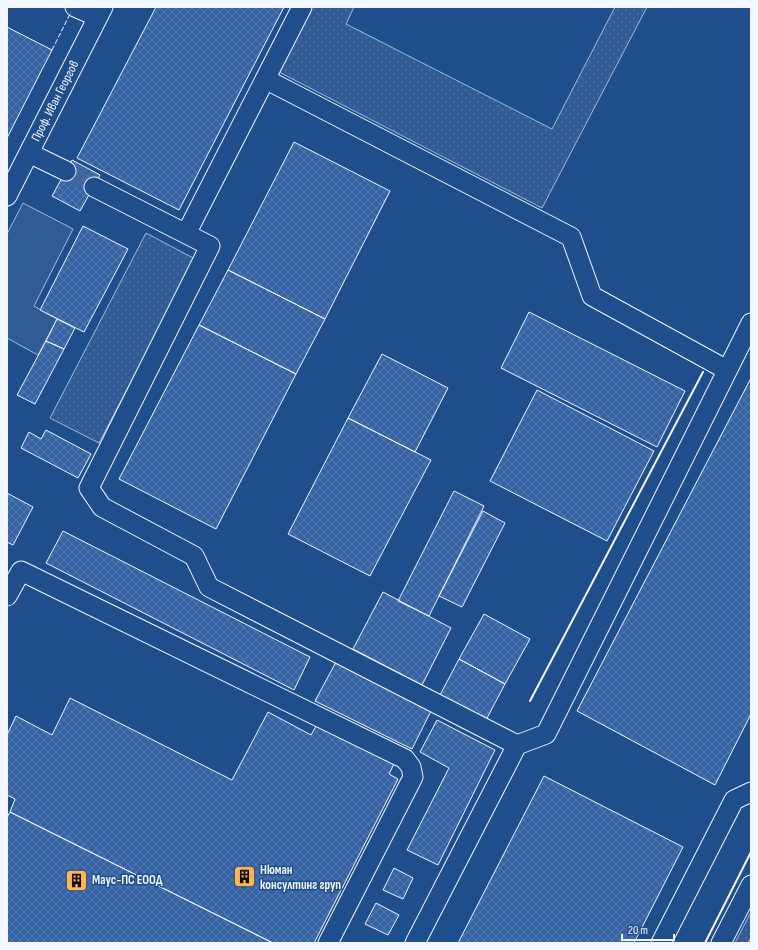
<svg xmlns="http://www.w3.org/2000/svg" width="758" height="950" font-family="'Sofia Sans Condensed',sans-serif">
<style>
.grass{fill:url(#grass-dots);stroke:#a8bbd7}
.built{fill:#305b95;stroke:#a8bbd7}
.building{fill:url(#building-cross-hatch);stroke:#f2f6ff}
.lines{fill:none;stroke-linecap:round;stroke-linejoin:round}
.minor-tunnel{stroke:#3f679d;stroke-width:19;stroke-dasharray:19 10;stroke-linecap:butt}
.minor-casing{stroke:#f2f6ff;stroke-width:21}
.minor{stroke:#1f4e8c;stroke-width:19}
.fence{stroke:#f2f6ff;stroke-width:1;stroke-dasharray:5 2;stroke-linecap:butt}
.wall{stroke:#f2f6ff;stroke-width:2}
.power{stroke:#ffb74d;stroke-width:1;stroke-dasharray:14 3 2 3;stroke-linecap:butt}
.labels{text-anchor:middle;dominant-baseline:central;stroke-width:3;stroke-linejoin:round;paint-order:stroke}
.street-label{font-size:13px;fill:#f2f6ff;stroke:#1f4e8c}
.poi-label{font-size:13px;font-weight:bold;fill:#f2f6ff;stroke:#1f4e8c;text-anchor:start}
</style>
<defs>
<pattern id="grass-dots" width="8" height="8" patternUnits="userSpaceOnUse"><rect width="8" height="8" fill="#305b95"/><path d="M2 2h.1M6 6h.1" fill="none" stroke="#4e73a5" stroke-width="1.8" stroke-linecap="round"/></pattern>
<pattern id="building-cross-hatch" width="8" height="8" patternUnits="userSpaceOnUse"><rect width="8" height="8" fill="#3563a3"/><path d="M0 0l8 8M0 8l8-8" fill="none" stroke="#537ab1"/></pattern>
</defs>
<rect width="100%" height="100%" fill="#1f4e8c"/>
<path class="grass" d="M 312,7 L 354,7 L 346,24 L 552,129 L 615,7 L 647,7 L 542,208 L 279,72 Z
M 146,233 L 195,259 L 99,443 L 50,418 Z
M 751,912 L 751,943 L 735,943 Z"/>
<path class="built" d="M 23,203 L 73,229 L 34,306 L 57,319 L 38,355 L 7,338 L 7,234 Z"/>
<path class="building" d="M 156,7 L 284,7 L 179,210 L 77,158 Z
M 7,27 L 52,50 L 7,138 Z
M 294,142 L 390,191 L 325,319 L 228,270 Z
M 72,160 L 100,175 L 80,211 L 52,196 Z
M 83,226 L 128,249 L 84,332 L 40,310 Z
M 228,270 L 325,319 L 296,374 L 199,325 Z
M 529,312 L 685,391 L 657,447 L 501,368 Z
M 57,319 L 75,328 L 64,349 L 46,341 Z
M 199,325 L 296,374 L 216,529 L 119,479 Z
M 46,341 L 64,349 L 35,404 L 17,395 Z
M 382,354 L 448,388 L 415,452 L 348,418 Z
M 751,378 L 751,714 L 715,785 L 577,711 Z
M 537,390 L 654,451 L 607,541 L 490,481 Z
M 348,418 L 431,460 L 370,576 L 288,534 Z
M 46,430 L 91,454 L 78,478 L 21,448 L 29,432 L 41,439 Z
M 454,491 L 484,506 L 429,616 L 398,601 Z
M 7,493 L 33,507 L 13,545 L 7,542 Z
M 483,511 L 505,523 L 462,607 L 439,596 Z
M 63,531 L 310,657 L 294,690 L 46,563 Z
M 383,592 L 451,628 L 422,685 L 353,649 Z
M 484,614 L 530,639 L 505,684 L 459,659 Z
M 459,659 L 505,684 L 486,720 L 440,695 Z
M 336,662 L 431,711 L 412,749 L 315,701 Z
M 70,698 L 232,780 L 268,712 L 311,735 L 319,721 L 394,764 L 389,774 L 398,779 L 314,943 L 273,943 L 10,812 L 15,799 L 7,795 L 7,735 L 16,716 L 52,735 Z
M 437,720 L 495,750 L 438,865 L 407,850 L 449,768 L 420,752 Z
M 544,776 L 683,847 L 634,943 L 458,943 Z
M 10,812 L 273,943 L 7,943 L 7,817 Z
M 394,868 L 413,878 L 403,899 L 383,890 Z
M 376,903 L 399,915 L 388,935 L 365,924 Z"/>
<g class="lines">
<path class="minor-tunnel" d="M 66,171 L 94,187"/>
<defs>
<path id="minor" d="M 75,7 L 98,17
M 265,79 L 571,237 L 592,296 L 727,370
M 29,153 L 66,171
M 94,187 L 210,246 L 89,488 L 102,507 L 194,556 L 209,587 L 517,745
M 7,196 L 103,7
M 181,231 L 189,228 L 302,7
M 7,596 L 21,571 L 405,759 L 411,767 L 413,777 L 328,943
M 415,943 L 517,745 L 546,734 L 751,323
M 661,943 L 734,800 L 751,792
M 721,943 L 751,885"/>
</defs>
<use href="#minor" class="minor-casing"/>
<use href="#minor" class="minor"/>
<path class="fence" d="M 52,50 L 71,12"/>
<path class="wall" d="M 530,701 L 703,372
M 705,943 L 751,852"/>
<path class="power" d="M 748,943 L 751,937"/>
</g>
<defs>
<symbol id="building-square" viewBox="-11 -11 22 22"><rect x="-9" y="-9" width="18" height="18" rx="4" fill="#ffb74d" stroke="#1f4e8c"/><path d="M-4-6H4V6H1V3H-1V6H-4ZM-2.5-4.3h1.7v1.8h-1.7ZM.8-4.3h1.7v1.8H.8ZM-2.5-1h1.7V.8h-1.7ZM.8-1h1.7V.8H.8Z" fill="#111"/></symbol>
</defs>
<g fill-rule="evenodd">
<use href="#building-square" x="232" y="864" width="25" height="25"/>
<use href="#building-square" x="64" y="868" width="25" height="25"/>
</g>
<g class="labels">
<g class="street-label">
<text transform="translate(55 101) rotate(-63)">Проф. Иван Георгов</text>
</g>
<g class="poi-label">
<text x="260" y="870">Нюман<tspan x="260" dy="15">консултинг груп</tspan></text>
<text x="92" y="880">Маус-ПС ЕООД</text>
</g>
</g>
<rect width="758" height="950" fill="none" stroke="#f2f6ff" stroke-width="16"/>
<path d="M622 934v6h52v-6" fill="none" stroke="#f2f6ff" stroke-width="2"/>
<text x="628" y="934" font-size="12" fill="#f2f6ff" stroke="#1f4e8c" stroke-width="3" paint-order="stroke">20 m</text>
</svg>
